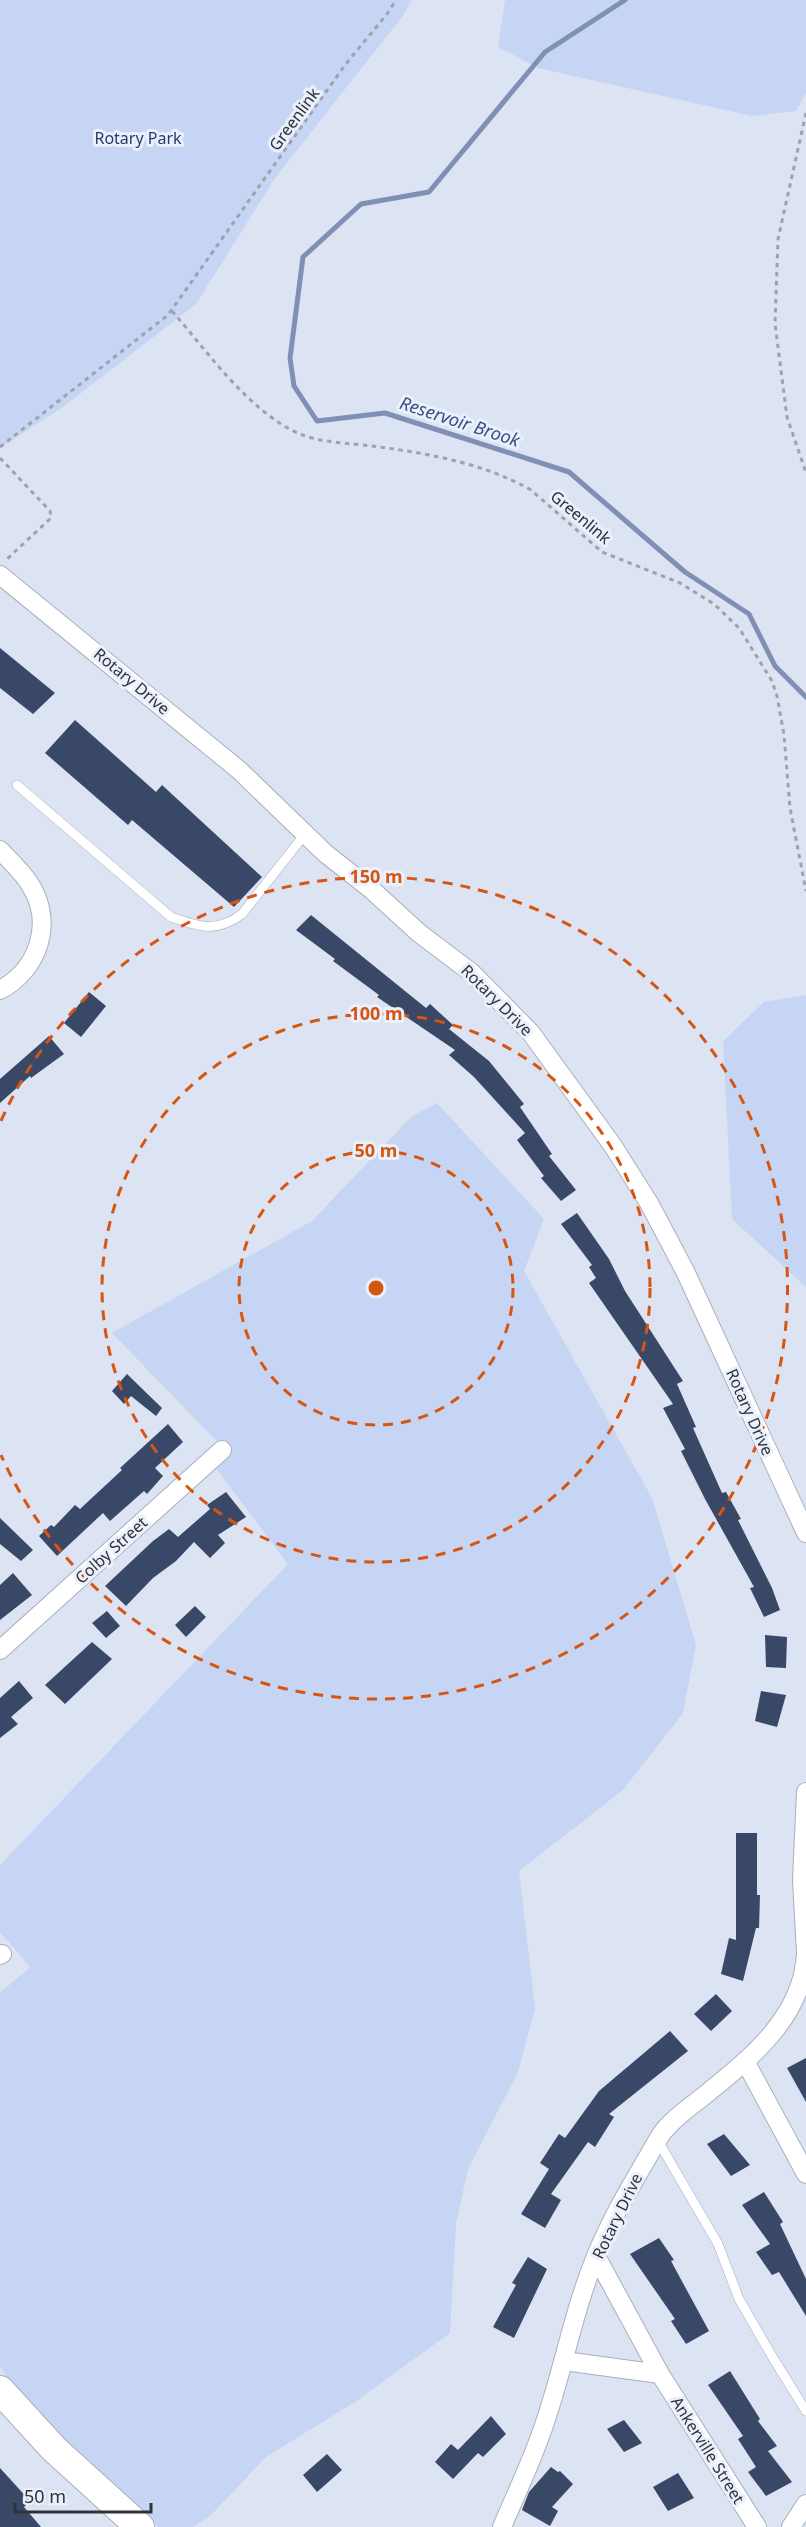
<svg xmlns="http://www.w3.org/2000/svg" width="806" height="2527" font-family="'Noto Sans',sans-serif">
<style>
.green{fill:#c7d5f4}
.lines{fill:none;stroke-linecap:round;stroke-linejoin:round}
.stream{stroke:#8090b5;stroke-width:5}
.building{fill:#3a4868}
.service-casing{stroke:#a9afbd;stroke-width:10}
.minor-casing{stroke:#a9afbd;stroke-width:20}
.primary-casing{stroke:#a9afbd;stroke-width:30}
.path{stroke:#9da2ae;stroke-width:3;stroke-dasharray:4.5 4.5;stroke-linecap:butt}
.service{stroke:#fff;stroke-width:9}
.minor{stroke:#fff;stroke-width:18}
.primary{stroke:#fff;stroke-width:28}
.ring{fill:none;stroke:#d65510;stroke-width:3;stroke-dasharray:10 8}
.labels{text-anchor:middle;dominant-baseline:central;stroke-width:6;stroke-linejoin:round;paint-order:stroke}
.street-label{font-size:16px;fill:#303238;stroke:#eaf0fc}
.park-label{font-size:16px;fill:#283a6b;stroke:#eaf0fc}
.water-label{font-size:18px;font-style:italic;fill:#3a4e81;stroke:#eaf0fc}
.centre{fill:#d65510;stroke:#eaf0fc;stroke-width:3}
.ring-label{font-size:18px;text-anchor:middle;font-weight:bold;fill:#d65510;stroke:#eaf0fc;stroke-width:6;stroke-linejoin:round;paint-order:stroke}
</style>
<rect width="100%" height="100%" fill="#dce3f2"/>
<path class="green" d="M 0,0 L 412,0 L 402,17 L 275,178 L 196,304 L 63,407 L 0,448 Z
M 505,0 L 806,0 L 806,93 L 796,111 L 752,116 L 538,68 L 498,47 Z
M 806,995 L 806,1287 L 732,1219 L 723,1041 L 764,1002 Z
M 437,1103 L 544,1219 L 524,1271 L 652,1498 L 696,1645 L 683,1713 L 623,1790 L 519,1871 L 535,2008 L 518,2072 L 468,2169 L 456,2224 L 450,2333 L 355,2402 L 266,2457 L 211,2515 L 193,2527 L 158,2527 L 45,2427 L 17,2394 L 0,2366 L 0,1993 L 30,1967 L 0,1932 L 0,1865 L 288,1564 L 215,1467 L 229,1454 L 112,1333 L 312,1221 L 411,1117 Z"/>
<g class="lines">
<path class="stream" d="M 625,0 L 545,52 L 429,192 L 361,204 L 303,257 L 290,358 L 294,386 L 317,421 L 385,413 L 569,472 L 685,572 L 749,614 L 775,666 L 806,697"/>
</g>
<path class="building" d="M 0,648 L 55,693 L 33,714 L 0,688 Z
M 75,720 L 156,792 L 162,785 L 262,877 L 234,907 L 132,820 L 128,825 L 45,753 Z
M 311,915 L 426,1008 L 430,1004 L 453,1025 L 449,1029 L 489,1061 L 524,1104 L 520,1107 L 552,1154 L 549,1156 L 576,1190 L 561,1201 L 541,1178 L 544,1176 L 517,1140 L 525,1133 L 474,1077 L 449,1055 L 455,1050 L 377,997 L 379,995 L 333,961 L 335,959 L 296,930 Z
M 89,992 L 106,1006 L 81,1037 L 64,1023 Z
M 49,1036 L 64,1054 L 31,1078 L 30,1076 L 0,1103 L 0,1079 Z
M 577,1213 L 609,1259 L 625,1291 L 683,1381 L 677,1384 L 696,1427 L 693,1428 L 722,1493 L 726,1492 L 741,1519 L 738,1520 L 772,1588 L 780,1610 L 764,1617 L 750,1588 L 754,1587 L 705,1499 L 681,1451 L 685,1449 L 663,1408 L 673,1404 L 589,1283 L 596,1278 L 589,1267 L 592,1265 L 561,1224 Z
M 127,1374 L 162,1408 L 156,1416 L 131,1396 L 124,1404 L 112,1391 Z
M 168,1424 L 183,1442 L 155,1468 L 163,1476 L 147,1494 L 144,1491 L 110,1521 L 103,1513 L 57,1556 L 39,1536 L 51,1525 L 54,1527 L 75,1505 L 80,1509 L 122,1470 L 120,1468 Z
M 226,1492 L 246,1517 L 218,1535 L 225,1543 L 210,1558 L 194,1542 L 176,1561 L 153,1578 L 126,1606 L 105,1586 L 153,1541 L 169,1529 L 178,1537 L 210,1509 L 207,1505 Z
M 0,1518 L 33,1550 L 21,1561 L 0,1544 Z
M 13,1573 L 32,1595 L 0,1620 L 0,1585 Z
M 195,1606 L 206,1617 L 186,1637 L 175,1625 Z
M 107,1611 L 120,1626 L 106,1638 L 92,1623 Z
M 765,1635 L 787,1637 L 786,1668 L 766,1667 Z
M 92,1642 L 112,1659 L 65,1704 L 45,1685 Z
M 19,1681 L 33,1698 L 11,1717 L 18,1724 L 0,1738 L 0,1698 Z
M 761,1691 L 786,1695 L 777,1727 L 755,1721 Z
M 736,1833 L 757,1833 L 757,1895 L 760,1895 L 759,1928 L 756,1928 L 743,1981 L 721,1974 L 729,1938 L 736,1940 Z
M 716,1994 L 732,2011 L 711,2031 L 694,2014 Z
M 670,2031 L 688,2051 L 609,2114 L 614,2117 L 595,2147 L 588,2142 L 551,2194 L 561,2200 L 545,2228 L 521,2214 L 549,2169 L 540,2163 L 559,2134 L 565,2138 L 599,2091 Z
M 806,2058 L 806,2102 L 787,2068 Z
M 724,2134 L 750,2165 L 731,2176 L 707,2144 Z
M 764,2192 L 783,2222 L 780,2224 L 806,2279 L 806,2316 L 779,2272 L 772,2275 L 756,2252 L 770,2244 L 742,2205 Z
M 659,2238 L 674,2260 L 671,2261 L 709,2331 L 686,2344 L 671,2321 L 675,2319 L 630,2254 Z
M 528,2257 L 547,2269 L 514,2338 L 493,2327 L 516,2285 L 512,2283 Z
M 730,2371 L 760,2419 L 758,2421 L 777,2446 L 768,2451 L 792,2482 L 766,2496 L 748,2472 L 756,2467 L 738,2439 L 743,2436 L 708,2385 Z
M 491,2416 L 506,2434 L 483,2457 L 478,2453 L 453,2479 L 435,2462 L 451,2444 L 458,2450 Z
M 624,2420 L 642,2443 L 624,2452 L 607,2429 Z
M 327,2454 L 342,2470 L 317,2492 L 303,2475 Z
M 551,2467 L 558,2472 L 560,2471 L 573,2484 L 552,2507 L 558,2511 L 550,2526 L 522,2510 L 529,2492 Z
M 0,2468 L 30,2501 L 24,2507 L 41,2527 L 0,2527 Z
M 678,2473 L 694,2498 L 668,2511 L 653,2487 Z"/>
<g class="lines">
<defs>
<path id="service" d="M 17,785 L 171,917 C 199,927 217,933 242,914 L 305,834
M 658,2141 L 718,2244 L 739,2299 L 773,2358 L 806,2411"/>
<path id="minor" d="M 0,575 L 239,770 L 326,854 L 372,890 L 419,933 L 472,973 L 531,1033 L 613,1146 L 649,1203 L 685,1271 L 806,1533
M 0,850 C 11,862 23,872 31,886 C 54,924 38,970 0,990
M 0,1650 L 222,1450
M 806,1792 L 802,1880 L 806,1952
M 0,1955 L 2,1954
M 745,2061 L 806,2174
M 596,2256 L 660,2374 L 757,2527
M 564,2361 L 660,2374
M 502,2527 C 518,2489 536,2453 548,2413 C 565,2361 575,2307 596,2256 C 613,2214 637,2176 660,2136 C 669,2122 687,2109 700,2099 C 747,2061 803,2019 806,1953
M 791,2527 L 806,2504"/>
<path id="primary" d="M 0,2390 L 54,2449 L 140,2527"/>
</defs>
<use href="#service" class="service-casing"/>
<use href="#minor" class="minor-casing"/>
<use href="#primary" class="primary-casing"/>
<path class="path" d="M 806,113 L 778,239 L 775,324 L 787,417 L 806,473
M 172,311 C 207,351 250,413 300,434 C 322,443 349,443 372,446 C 426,453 484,463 531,490 L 602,552 L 680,583 L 714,604 L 739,628 L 772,681 L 777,696 L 784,735 L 790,808 L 806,891
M 0,447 L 168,315 L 345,65 L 387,14 L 396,0
M 0,458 L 50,511 L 51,518 L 7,559"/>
<use href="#service" class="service"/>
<use href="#minor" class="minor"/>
<use href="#primary" class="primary"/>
</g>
<g class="ring">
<circle cx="376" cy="1288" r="137"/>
<circle cx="376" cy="1288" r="274"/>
<path d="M1 1121A411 411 0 1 1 1 1455"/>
</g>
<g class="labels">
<g class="street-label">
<text transform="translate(294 119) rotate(-54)">Greenlink</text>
<text transform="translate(581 517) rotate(40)">Greenlink</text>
<text transform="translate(132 681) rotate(40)">Rotary Drive</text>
<text transform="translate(497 1000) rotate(45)">Rotary Drive</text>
<text transform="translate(750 1412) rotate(66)">Rotary Drive</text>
<text transform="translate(111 1550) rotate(-42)">Colby Street</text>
<text transform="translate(617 2216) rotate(-64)">Rotary Drive</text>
<text transform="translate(708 2450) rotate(58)">Ankerville Street</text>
</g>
<g class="park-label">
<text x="138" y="138">Rotary Park</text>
</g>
<g class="water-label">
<text transform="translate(460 421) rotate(18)">Reservoir Brook</text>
</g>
</g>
<circle cx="376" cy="1288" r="9" class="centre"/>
<g class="ring-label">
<text x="376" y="883">150 m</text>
<text x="376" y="1020">100 m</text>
<text x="376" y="1157">50 m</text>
</g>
<path d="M15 2503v9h136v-9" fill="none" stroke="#303238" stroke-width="3"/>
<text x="24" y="2503" font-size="18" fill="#303238" stroke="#eaf0fc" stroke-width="4.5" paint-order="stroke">50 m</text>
</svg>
